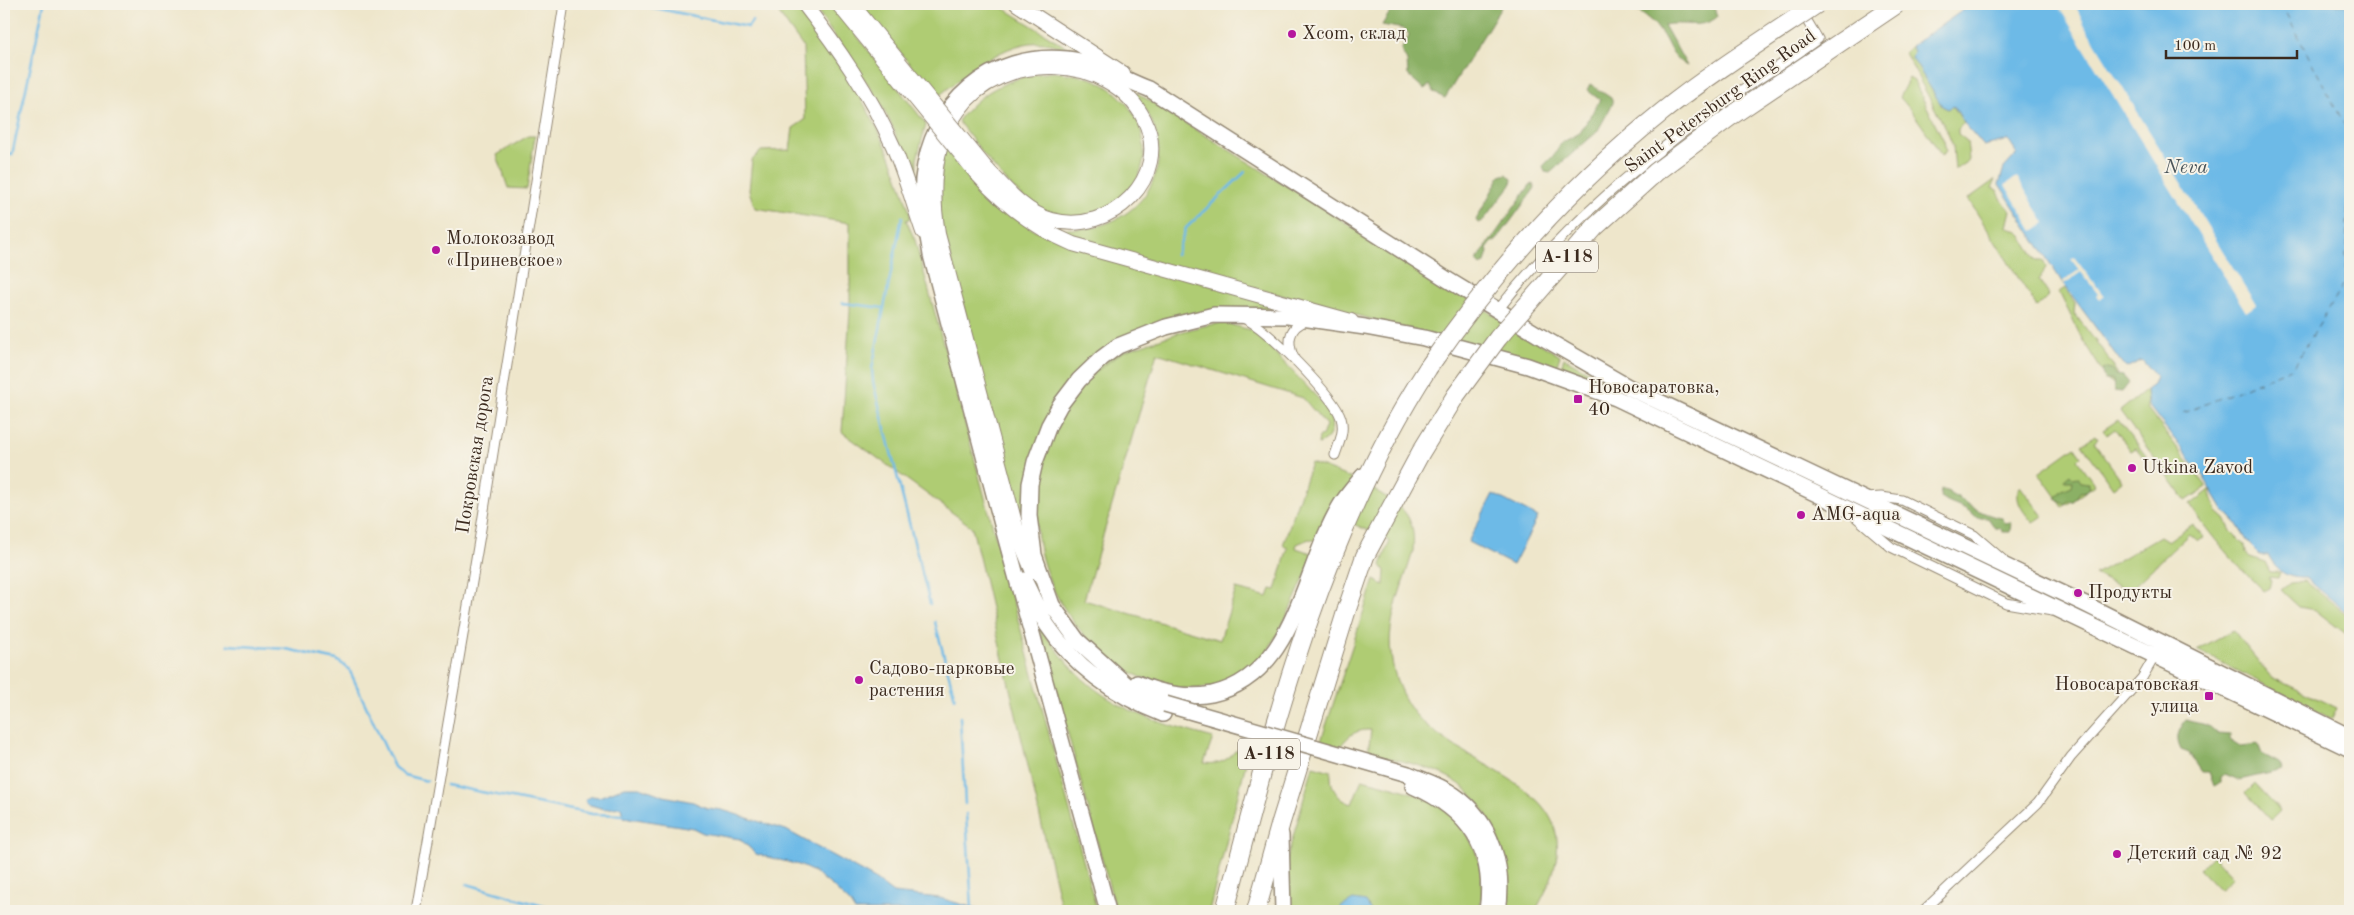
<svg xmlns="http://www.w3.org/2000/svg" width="2354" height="915" font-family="'Old Standard TT',serif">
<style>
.green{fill:#afcc73;stroke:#757b48}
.forest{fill:#8bb065;stroke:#636d42}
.water{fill:#6dbae7;stroke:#547282}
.pier{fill:#eee6cb}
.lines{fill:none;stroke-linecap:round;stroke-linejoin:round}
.stream{stroke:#6dbae7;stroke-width:2.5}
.ferry{stroke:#4a555a;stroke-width:1;stroke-dasharray:6 5;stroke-linecap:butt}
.street-casing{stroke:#948874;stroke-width:11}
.secondary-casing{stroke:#948874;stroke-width:16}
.primary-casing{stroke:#948874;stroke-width:18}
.highway-casing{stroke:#948874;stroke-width:20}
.street{stroke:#fff;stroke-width:9}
.secondary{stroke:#fff;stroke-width:14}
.primary{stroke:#fff;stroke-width:15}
.highway{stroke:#fff;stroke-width:18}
.secondary-bridge-casing{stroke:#948874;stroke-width:16;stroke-linecap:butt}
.primary-bridge-casing{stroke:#948874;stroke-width:18;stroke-linecap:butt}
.highway-bridge-casing{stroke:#948874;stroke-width:20;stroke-linecap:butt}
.secondary-bridge{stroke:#fff;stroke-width:14}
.primary-bridge{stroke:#fff;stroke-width:15}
.highway-bridge{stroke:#fff;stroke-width:18}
.poi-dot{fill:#b5179e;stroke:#f7f3e8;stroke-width:2}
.labels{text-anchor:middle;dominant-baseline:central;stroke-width:4;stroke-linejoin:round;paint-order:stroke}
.shield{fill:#f7f3e8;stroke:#73665b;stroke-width:1}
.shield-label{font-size:18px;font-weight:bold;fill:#3b2a1e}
.poi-label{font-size:19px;fill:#3b2a1e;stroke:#f7f3e8;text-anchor:start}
.street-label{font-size:19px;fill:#3b2a1e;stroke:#f7f3e8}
.water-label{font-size:20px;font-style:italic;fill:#4a555a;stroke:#f7f3e8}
</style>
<rect width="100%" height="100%" fill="#f7f3e8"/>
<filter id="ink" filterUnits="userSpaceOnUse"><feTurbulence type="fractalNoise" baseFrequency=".02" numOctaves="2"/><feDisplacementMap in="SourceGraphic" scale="10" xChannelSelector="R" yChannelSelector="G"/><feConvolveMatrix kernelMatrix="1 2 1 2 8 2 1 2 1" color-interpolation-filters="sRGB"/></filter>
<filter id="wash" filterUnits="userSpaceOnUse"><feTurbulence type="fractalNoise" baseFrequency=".0096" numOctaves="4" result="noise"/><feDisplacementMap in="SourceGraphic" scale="20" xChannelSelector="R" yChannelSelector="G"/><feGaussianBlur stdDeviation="1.12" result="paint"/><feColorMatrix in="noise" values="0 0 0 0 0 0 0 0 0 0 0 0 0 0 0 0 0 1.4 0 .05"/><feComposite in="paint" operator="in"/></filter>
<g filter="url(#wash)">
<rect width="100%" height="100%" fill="#eee6cb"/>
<path class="green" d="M 772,4 L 796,4 C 830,49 864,97 887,149 C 896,170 903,192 910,213 L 910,219 L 906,220 L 915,240 L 923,269 L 1097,911 L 1062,911 L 972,527 L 842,432 L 850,311 L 850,223 L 755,208 L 749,191 L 752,160 L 761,151 L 790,150 L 793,128 L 805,120 L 803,47 Z
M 812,4 L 832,4 L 926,124 L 917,159 L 916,180 L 913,181 L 894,130 L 879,100 Z
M 860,4 L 997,4 L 1071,50 C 1063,48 1054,44 1045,43 C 1006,38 965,76 937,97 Z
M 1911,46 L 1914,51 L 1912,58 L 1942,106 L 1948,109 L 1953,106 L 1964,123 L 1958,129 L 1958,134 L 1967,141 L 1969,160 L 1955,170 L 1953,146 L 1946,129 L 1905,53 Z
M 1054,72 C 1072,74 1093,76 1108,87 C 1144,111 1159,163 1125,194 C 1120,199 1114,207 1108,209 C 1102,211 1095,212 1089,214 C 1076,217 1065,219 1052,214 C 1014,201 982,151 958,121 C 981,89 1016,75 1054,72 Z
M 1909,78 L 1914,81 L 1944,141 L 1946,152 L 1941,156 C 1936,145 1908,104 1899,97 Z
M 1137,93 L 1560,356 L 1556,368 L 1092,245 L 1057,230 L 1058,228 C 1140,239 1191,160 1135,95 Z
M 528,136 L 535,136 L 527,189 L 508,188 L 497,155 Z
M 945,146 L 983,188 L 1032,229 L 1283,308 L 1162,322 L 1055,402 L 1024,523 L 1021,524 L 939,214 L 942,160 Z
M 1996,179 L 1992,188 L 1997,190 L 2004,204 L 2011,210 L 2007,227 L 2020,233 L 2037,261 L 2043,261 L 2046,267 L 2039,280 L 2049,295 L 2037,307 L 1968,199 Z
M 2065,288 L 2075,303 L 2074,313 L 2113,364 L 2120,385 L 2109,382 L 2082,339 L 2059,292 Z
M 1224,323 L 1251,330 L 1258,335 L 1329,410 C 1333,424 1334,439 1318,444 L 1319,437 L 1322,436 L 1326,425 L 1303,398 L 1157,353 L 1084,600 L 1220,640 L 1236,589 L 1268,597 L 1271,589 L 1276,590 L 1288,547 L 1283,545 L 1311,463 C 1335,471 1396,495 1408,517 C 1414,528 1414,539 1413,551 C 1404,583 1386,621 1391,654 C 1394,680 1405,707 1425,724 C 1492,783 1606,793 1535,911 L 1505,911 C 1515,867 1493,803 1452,779 C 1428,765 1395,760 1368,753 L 1371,730 C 1357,729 1348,735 1340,747 L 1321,741 L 1374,580 L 1384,585 L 1385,571 L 1381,565 L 1390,541 L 1330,513 L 1317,541 L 1309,539 L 1297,544 L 1296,548 L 1314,554 C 1301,585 1289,615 1272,643 C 1269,649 1265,657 1260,662 C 1252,668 1232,682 1222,686 C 1217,688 1209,687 1203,688 C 1134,695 1070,636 1047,574 C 1018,498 1050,397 1119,354 C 1129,348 1141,346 1151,342 C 1175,334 1198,325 1224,323 Z
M 1564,358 L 1615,387 L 1613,390 L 1560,369 Z
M 2146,390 L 2147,408 L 2207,487 L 2186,501 L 2120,411 Z
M 2118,420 L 2146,456 L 2144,458 L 2136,448 L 2131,451 L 2115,429 L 2107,435 L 2103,430 Z
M 2095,435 L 2098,439 L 2094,442 L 2122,481 L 2113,488 L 2082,444 Z
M 2075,447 L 2081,456 L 2077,460 L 2095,485 L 2063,507 L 2039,473 Z
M 2020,486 L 2043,516 L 2033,523 C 2024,512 2013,501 2020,486 Z
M 2210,490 L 2217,512 L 2225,519 L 2231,531 L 2245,545 L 2246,553 L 2250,557 L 2265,562 L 2270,572 L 2280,572 L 2278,578 L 2268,577 L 2271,581 L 2269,588 L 2263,591 C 2234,562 2212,539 2190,505 Z
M 2192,524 L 2204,537 L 2198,540 L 2190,533 L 2133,587 L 2126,590 L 2095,574 L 2160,536 L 2168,541 Z
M 2305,581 L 2350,617 L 2350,637 L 2315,610 L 2299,607 L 2281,590 L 2290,583 Z
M 1039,627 C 1055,647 1070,669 1090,685 C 1125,714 1170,726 1213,738 L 1204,763 C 1219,765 1227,761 1236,750 L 1248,755 L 1209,911 L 1116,911 Z
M 2233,630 L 2271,677 L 2337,708 L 2332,719 L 2197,650 Z
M 1313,766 L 1331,771 C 1330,787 1336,799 1352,804 L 1362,779 C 1385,785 1409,790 1431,801 C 1470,820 1491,871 1479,911 L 1288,911 L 1286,862 Z
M 2255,784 L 2280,811 L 2271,820 L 2246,793 Z
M 2213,856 L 2233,878 L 2220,890 L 2200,869 Z"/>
<path class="forest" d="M 1395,4 L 1503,4 L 1445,98 L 1434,93 L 1430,85 L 1424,89 L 1408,75 L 1407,61 L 1401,50 L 1408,38 L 1409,34 L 1404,29 L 1382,25 Z
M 1625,4 L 1637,4 L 1647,12 L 1655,4 L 1713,4 L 1717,17 C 1702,30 1682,21 1664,25 L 1687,66 C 1669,56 1671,45 1659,30 C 1651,18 1637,11 1625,4 Z
M 1590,84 L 1611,98 L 1613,103 L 1597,132 L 1550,173 L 1545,172 L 1543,166 L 1553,156 L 1561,143 L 1580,133 L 1600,100 L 1587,90 Z
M 1507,174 L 1512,179 L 1511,185 L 1483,221 L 1478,223 L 1476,220 L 1500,176 Z
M 1534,184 L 1535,188 L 1496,241 L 1493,241 L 1487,249 L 1488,252 L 1485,263 L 1480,265 L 1476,261 L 1530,185 Z
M 2103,368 L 2112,370 L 2115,375 L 2123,376 L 2129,383 L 2122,392 L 2114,391 L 2113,380 L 2105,380 L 2102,373 Z
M 2070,474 L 2073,478 L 2078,477 L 2081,482 L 2088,483 L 2090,487 L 2087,491 L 2080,492 L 2074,501 L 2067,501 L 2066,504 L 2055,498 L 2062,490 L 2072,486 L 2073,481 L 2065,481 L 2064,479 Z
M 1941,489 L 1949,492 L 1951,495 L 1958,496 C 1966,506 1990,517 2002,518 L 2005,523 L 2011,522 L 2010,532 L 2003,532 L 2000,528 L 1995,528 L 1988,518 L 1977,518 C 1967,506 1952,505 1940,497 Z
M 2186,720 L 2209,726 L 2218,734 L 2230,735 L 2230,739 L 2241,746 L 2258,744 L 2262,754 L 2281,764 L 2283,770 L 2239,780 L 2225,774 L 2221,777 L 2221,782 L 2214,786 L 2209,772 L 2202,772 L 2189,753 L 2181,750 C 2175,738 2178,731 2186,720 Z"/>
<path class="water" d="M 1972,4 L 2350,4 L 2350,615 L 2306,578 C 2289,579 2275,571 2268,555 L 2260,555 L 2249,544 L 2236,523 L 2223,509 L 2203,476 L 2148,405 L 2146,390 L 2153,385 L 2156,377 L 2142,360 L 2126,368 L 2121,362 L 2062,282 L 1999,184 L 2004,168 L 2017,154 L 2008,140 L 1984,146 L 1964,123 L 1954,106 L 1948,109 L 1942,106 L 1912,58 L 1914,51 L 1911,46 Z
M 1493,494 L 1538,517 L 1513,565 L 1468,542 Z
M 625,787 L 640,787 L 664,796 L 693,802 L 707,808 L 722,810 L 786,830 L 873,878 L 893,893 L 940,898 L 984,911 L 855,911 L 850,903 L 831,885 L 812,871 L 799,865 L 756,854 L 740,839 L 703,833 L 693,828 L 623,817 L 621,807 L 604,809 L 587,804 L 585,800 L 592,796 L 599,797 Z
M 1353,900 L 1366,902 L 1371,911 L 1340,911 L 1341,907 Z"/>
<path class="pier" d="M 2057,4 L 2075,4 L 2086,28 L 2256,305 L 2246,312 Z
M 2017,177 L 2045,223 L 2033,231 L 2005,185 Z
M 2074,257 L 2104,296 L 2099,300 L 2096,296 L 2098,294 L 2081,272 L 2064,284 L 2062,282 L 2079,270 L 2071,259 Z"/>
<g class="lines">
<path class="stream" d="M 635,4 L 748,27 L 752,21
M 4,154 L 12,155 L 44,4
M 4,194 L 8,171
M 902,217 L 872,369 L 873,382 L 930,604
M 1176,255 L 1186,228 L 1245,172
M 843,303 L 884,308
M 935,622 L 955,698
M 228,645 L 286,649 L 337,660 L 349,669 L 394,767 L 404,775 L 427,781
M 960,717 L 965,804
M 446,785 L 592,814 L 624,815
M 966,814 L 972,907
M 467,884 L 560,911"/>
<path class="ferry" d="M 2281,4 L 2350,135
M 2184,413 L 2293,368 L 2345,282 L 2350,137"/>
</g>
</g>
<g filter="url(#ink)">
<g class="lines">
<defs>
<path id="street" d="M 1498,310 C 1562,227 1642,161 1727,100 C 1757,79 1789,61 1818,39 L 1797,4
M 1245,319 C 1265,326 1335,397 1341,418 C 1345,431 1339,443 1335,455
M 1294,358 C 1287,343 1288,327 1306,321
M 1866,498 L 1881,497 L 1902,500 L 1974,535 L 2003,560
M 1857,518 L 1891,547 L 2006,603 L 2052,611
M 416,911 L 481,529 L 564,4
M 1923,911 L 2038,803 L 2071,757 L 2142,678 L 2156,654"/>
<path id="secondary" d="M 804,4 C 838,48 870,94 893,146 C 905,174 913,203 923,232
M 838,4 L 906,87
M 852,4 L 913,79
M 1017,4 L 1123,73
M 985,167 C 1004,187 1025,213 1052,220 C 1110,236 1173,177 1144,119 C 1110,52 1000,50 958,111 C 932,148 931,190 938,234 L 1019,538 L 1033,572
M 977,174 C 1004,205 1035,228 1073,244 L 1351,321"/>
<path id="primary" d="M 1024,580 C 1032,595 1038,611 1047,625 C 1075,667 1116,696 1163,714
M 1137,683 C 1159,693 1188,699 1212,694 C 1296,675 1302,570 1340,506 C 1346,496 1355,486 1363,476
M 1165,704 L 1129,687 L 1077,640 L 1052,605 L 1034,555 L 1032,539 L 1029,516 L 1030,484 L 1035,462 L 1049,425 L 1060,405 L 1079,380 L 1102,358 L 1118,346 L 1166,327 L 1214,315 L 1288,316 L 1365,327 L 1424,338 L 1528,366 L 1616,398 L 2350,749
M 1408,774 C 1423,780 1440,785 1454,795 C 1492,821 1505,868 1498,911
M 1413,786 C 1469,810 1496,850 1487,911
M 1281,835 L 1283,911
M 1108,911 L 1003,528 L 931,255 C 927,230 921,205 923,179 C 930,104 991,51 1067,59 C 1097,62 1122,79 1149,89 L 1448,280 L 1545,339 L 1630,388 L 2085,604 L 2350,737"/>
<path id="highway" d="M 1225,911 C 1274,725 1322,532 1428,368
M 1256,911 L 1281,822 L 1347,609"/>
</defs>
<use href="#street" class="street-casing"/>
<use href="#secondary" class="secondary-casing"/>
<use href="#primary" class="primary-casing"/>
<use href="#highway" class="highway-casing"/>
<use href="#street" class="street"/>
<use href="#secondary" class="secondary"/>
<use href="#primary" class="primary"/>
<use href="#highway" class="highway"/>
<defs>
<path id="secondary-bridge" d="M 913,79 L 985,167
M 906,87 L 977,174"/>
<path id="primary-bridge" d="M 1165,704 L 1408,774"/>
<path id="highway-bridge" d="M 1428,368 C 1494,272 1571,185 1662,112 C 1711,73 1765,39 1817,4
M 1347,609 L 1365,556 L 1421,452 L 1456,395 L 1498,338 L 1595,227 L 1656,172 L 1731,116 L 1897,4"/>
</defs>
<use href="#secondary-bridge" class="secondary-bridge-casing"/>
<use href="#primary-bridge" class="primary-bridge-casing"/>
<use href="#highway-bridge" class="highway-bridge-casing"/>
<use href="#secondary-bridge" class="secondary-bridge"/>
<use href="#primary-bridge" class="primary-bridge"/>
<use href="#highway-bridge" class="highway-bridge"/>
</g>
</g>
<g class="poi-dot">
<circle cx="1292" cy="34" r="5"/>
<circle cx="436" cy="250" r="5"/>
<rect x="1573" y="394" width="10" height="10" rx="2.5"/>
<circle cx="2132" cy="468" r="5"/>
<circle cx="1801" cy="515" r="5"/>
<circle cx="2078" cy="593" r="5"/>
<circle cx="859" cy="680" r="5"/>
<rect x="2204" y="691" width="10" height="10" rx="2.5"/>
<circle cx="2117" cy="854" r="5"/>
</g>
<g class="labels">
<g class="shield">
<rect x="1536" y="241.5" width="62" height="31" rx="4"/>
<rect x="1238" y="738.5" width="62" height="31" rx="4"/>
</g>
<g class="shield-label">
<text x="1567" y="257">А-118</text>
<text x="1269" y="754">А-118</text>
</g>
<g class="poi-label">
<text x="1302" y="34">Xсom, склад</text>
<text x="446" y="239">Молокозавод<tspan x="446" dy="22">«Приневское»</tspan></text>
<text x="1588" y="388">Новосаратовка,<tspan x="1588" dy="22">40</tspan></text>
<text x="2142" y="468">Utkina Zavod</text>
<text x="1811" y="515">AMG-aqua</text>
<text x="2088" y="593">Продукты</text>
<text x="869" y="669">Садово-парковые<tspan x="869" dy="22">растения</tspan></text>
<text x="2199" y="685" text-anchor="end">Новосаратовская<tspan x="2199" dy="22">улица</tspan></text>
<text x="2127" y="854">Детский сад № 92</text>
</g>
<g class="street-label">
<text transform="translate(1721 102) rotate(-36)">Saint Petersburg Ring Road</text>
<text transform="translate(476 455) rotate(-81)">Покровская дорога</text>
</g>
<g class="water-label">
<text x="2186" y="168">Neva</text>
</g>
</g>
<rect width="2354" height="915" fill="none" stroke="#f7f3e8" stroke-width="20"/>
<path d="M2166 50v8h131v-8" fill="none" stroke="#3b2a1e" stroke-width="2.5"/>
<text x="2174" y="50" font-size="15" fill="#3b2a1e" stroke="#f7f3e8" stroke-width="4" paint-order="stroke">100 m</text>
</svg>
